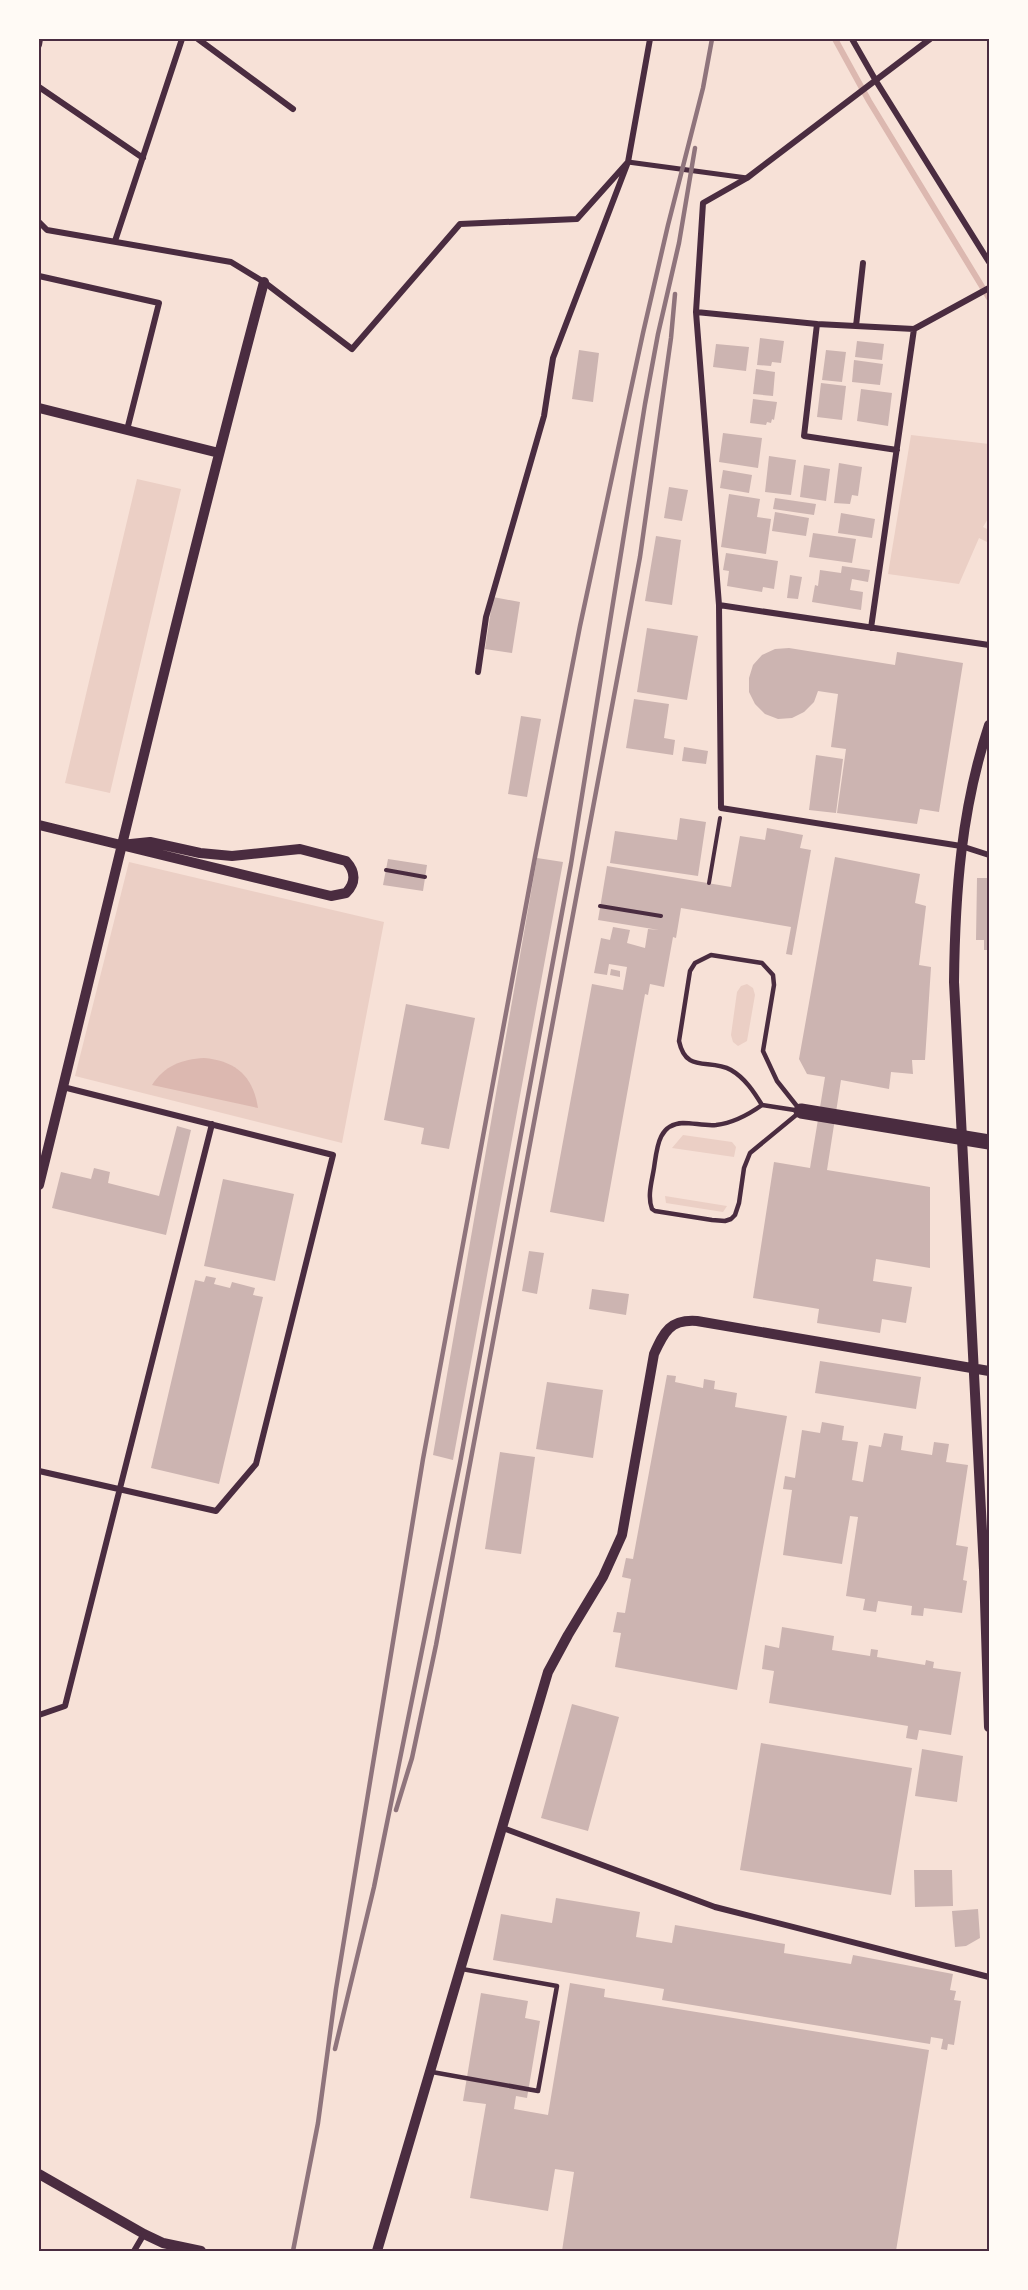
<svg xmlns="http://www.w3.org/2000/svg" width="1028" height="2290" font-family="'Alegreya Sans',sans-serif">
<style>
.green{fill:#ebcfc5}
.water{fill:#dcb8b0}
.lines{fill:none;stroke-linecap:round;stroke-linejoin:round}
.stream{stroke:#dcb8b0;stroke-width:6}
.building{fill:#ccb4b1}
.path{stroke:#4a2c40;stroke-width:4}
.service{stroke:#4a2c40;stroke-width:4.5}
.pedestrian{stroke:#4a2c40;stroke-width:5}
.minor{stroke:#4a2c40;stroke-width:6}
.tertiary{stroke:#4a2c40;stroke-width:10}
.primary{stroke:#4a2c40;stroke-width:15}
.rail{stroke:#8f747c;stroke-width:4.5}
.neatline{fill:none;stroke:#4a2c40;stroke-width:2}
</style>
<rect width="100%" height="100%" fill="#f7e1d7"/>
<path class="green" d="M 911,435 L 989,444 L 989,517 L 983,527 L 989,530 L 989,543 L 979,538 L 959,584 L 888,574 Z
M 137,479 L 181,489 L 110,793 L 65,783 Z
M 129,862 L 384,922 L 342,1143 L 75,1076 Z
M 747,984 L 753,988 L 755,995 L 747,1041 L 738,1046 L 733,1042 L 731,1035 L 737,992 L 741,986 Z
M 683,1135 L 732,1142 L 736,1147 L 734,1157 L 672,1148 Z
M 665,1196 L 727,1206 L 723,1212 L 666,1203 Z"/>
<path class="water" d="M 204,1058 C 236,1061 253,1076 258,1108 L 152,1085 C 164,1066 182,1059 204,1058 Z"/>
<g class="lines">
<path class="stream" d="M 835,39 L 869,101 L 989,298"/>
</g>
<path class="building" d="M 760,338 L 784,341 L 781,363 L 772,362 L 771,366 L 757,365 Z
M 857,341 L 884,344 L 882,360 L 855,357 Z
M 716,344 L 749,347 L 746,371 L 713,367 Z
M 579,350 L 599,353 L 593,402 L 572,399 Z
M 826,350 L 846,352 L 842,382 L 822,380 Z
M 854,360 L 883,364 L 880,385 L 852,382 Z
M 756,369 L 775,372 L 773,396 L 753,394 Z
M 821,383 L 846,386 L 842,420 L 817,417 Z
M 861,389 L 892,393 L 888,426 L 857,421 Z
M 753,399 L 777,402 L 774,420 L 772,419 L 771,423 L 767,422 L 766,425 L 750,423 Z
M 723,433 L 762,438 L 758,468 L 719,462 Z
M 769,456 L 796,460 L 791,495 L 765,492 Z
M 839,463 L 862,467 L 858,496 L 852,495 L 850,504 L 834,503 Z
M 804,465 L 830,469 L 826,501 L 800,497 Z
M 723,470 L 752,475 L 749,493 L 720,488 Z
M 669,487 L 688,490 L 682,521 L 664,518 Z
M 729,494 L 760,499 L 757,517 L 771,519 L 766,554 L 721,547 Z
M 775,498 L 816,504 L 814,515 L 773,509 Z
M 775,512 L 809,518 L 806,536 L 772,531 Z
M 841,513 L 875,519 L 872,538 L 838,533 Z
M 813,533 L 856,539 L 852,563 L 809,557 Z
M 656,536 L 681,540 L 672,605 L 645,601 Z
M 726,553 L 778,561 L 774,589 L 763,587 L 762,592 L 727,586 L 729,571 L 723,570 Z
M 842,566 L 870,570 L 868,582 L 852,579 L 850,590 L 863,592 L 861,610 L 812,602 L 815,585 L 818,586 L 820,570 L 841,573 Z
M 790,575 L 802,577 L 798,599 L 787,598 Z
M 493,597 L 520,602 L 512,653 L 485,649 Z
M 647,628 L 698,636 L 687,700 L 637,692 Z
M 789,648 L 895,665 L 897,652 L 963,663 L 939,812 L 920,809 L 917,824 L 837,813 L 846,749 L 831,747 L 838,694 L 818,691 L 814,702 L 804,712 L 792,718 L 778,719 L 765,714 L 755,704 L 749,692 L 749,678 L 753,665 L 762,655 L 775,649 Z
M 634,699 L 669,704 L 664,738 L 675,740 L 673,755 L 626,748 Z
M 521,716 L 541,719 L 527,797 L 508,794 Z
M 684,747 L 708,751 L 706,764 L 682,761 Z
M 816,755 L 843,759 L 836,813 L 809,810 Z
M 680,818 L 706,822 L 698,876 L 610,863 L 615,831 L 677,840 Z
M 767,828 L 803,835 L 800,848 L 811,850 L 792,955 L 786,954 L 791,927 L 681,908 L 676,938 L 673,937 L 664,987 L 650,984 L 648,995 L 645,994 L 604,1222 L 550,1212 L 592,984 L 623,990 L 627,967 L 609,964 L 607,975 L 594,973 L 601,938 L 610,940 L 613,927 L 630,930 L 627,943 L 645,948 L 648,929 L 659,930 L 598,920 L 607,866 L 731,887 L 740,836 L 765,840 Z
M 835,857 L 920,874 L 915,903 L 926,906 L 919,965 L 931,967 L 925,1060 L 912,1060 L 913,1074 L 891,1072 L 889,1089 L 841,1080 L 827,1170 L 930,1187 L 930,1268 L 876,1259 L 873,1281 L 912,1287 L 906,1323 L 882,1319 L 880,1333 L 817,1323 L 819,1309 L 753,1298 L 774,1162 L 810,1168 L 825,1077 L 807,1074 L 799,1059 Z
M 537,858 L 563,862 L 453,1460 L 433,1455 Z
M 388,859 L 427,865 L 423,891 L 383,885 Z
M 977,878 L 989,878 L 989,950 L 984,950 L 984,940 L 976,940 Z
M 611,969 L 620,971 L 620,977 L 610,975 Z
M 406,1004 L 475,1018 L 449,1149 L 421,1144 L 424,1128 L 384,1120 Z
M 177,1126 L 191,1130 L 166,1235 L 52,1208 L 61,1172 L 91,1179 L 94,1168 L 110,1172 L 108,1183 L 159,1196 Z
M 223,1179 L 294,1194 L 275,1281 L 204,1266 Z
M 529,1251 L 544,1253 L 537,1294 L 522,1291 Z
M 206,1276 L 216,1278 L 214,1284 L 230,1288 L 232,1282 L 255,1288 L 253,1295 L 263,1297 L 219,1484 L 151,1468 L 195,1280 L 204,1282 Z
M 592,1289 L 629,1294 L 626,1315 L 589,1309 Z
M 820,1361 L 921,1377 L 916,1409 L 815,1393 Z
M 667,1375 L 676,1376 L 675,1382 L 703,1388 L 704,1379 L 715,1381 L 714,1389 L 737,1393 L 735,1407 L 787,1416 L 737,1690 L 615,1667 L 621,1633 L 613,1632 L 617,1612 L 625,1613 L 631,1579 L 622,1577 L 626,1558 L 633,1559 Z
M 547,1382 L 603,1390 L 593,1458 L 536,1449 Z
M 822,1422 L 844,1426 L 842,1440 L 858,1442 L 852,1480 L 863,1482 L 869,1445 L 881,1447 L 884,1433 L 903,1436 L 901,1450 L 932,1455 L 934,1442 L 949,1444 L 946,1462 L 968,1465 L 956,1545 L 968,1547 L 963,1580 L 967,1581 L 962,1613 L 924,1608 L 923,1616 L 911,1615 L 912,1606 L 878,1601 L 876,1612 L 863,1610 L 865,1599 L 846,1596 L 858,1517 L 850,1516 L 842,1564 L 783,1555 L 792,1490 L 783,1489 L 785,1476 L 795,1478 L 802,1430 L 820,1433 Z
M 500,1452 L 535,1457 L 521,1554 L 485,1549 Z
M 782,1627 L 834,1636 L 832,1650 L 870,1656 L 871,1649 L 878,1650 L 877,1657 L 925,1665 L 926,1660 L 934,1662 L 933,1668 L 961,1672 L 951,1735 L 919,1730 L 917,1740 L 906,1738 L 908,1726 L 769,1703 L 774,1671 L 762,1669 L 765,1645 L 779,1648 Z
M 572,1704 L 619,1717 L 588,1831 L 541,1818 Z
M 761,1743 L 912,1768 L 891,1895 L 740,1870 Z
M 922,1749 L 963,1756 L 957,1802 L 915,1796 Z
M 914,1870 L 952,1870 L 953,1906 L 915,1907 Z
M 556,1898 L 640,1912 L 636,1937 L 672,1943 L 675,1925 L 785,1944 L 784,1953 L 851,1964 L 853,1955 L 953,1974 L 950,1990 L 956,1991 L 954,2000 L 961,2001 L 954,2045 L 948,2044 L 947,2050 L 941,2049 L 943,2039 L 931,2037 L 930,2044 L 662,2000 L 664,1989 L 493,1960 L 501,1914 L 552,1923 Z
M 978,1909 L 980,1938 L 966,1946 L 955,1947 L 952,1911 Z
M 570,1983 L 605,1989 L 604,1997 L 929,2050 L 896,2251 L 562,2251 L 574,2172 L 555,2169 L 548,2211 L 470,2198 L 486,2104 L 463,2101 L 481,1993 L 528,2001 L 525,2018 L 540,2021 L 527,2098 L 516,2096 L 514,2109 L 548,2115 Z"/>
<g class="lines">
<path class="path" d="M 386,870 L 425,877
M 709,883 L 720,818
M 600,906 L 661,916"/>
<path class="service" d="M 762,1105 L 801,1111 L 750,1153 L 744,1168 L 739,1203 L 735,1215 L 731,1219 L 725,1221 L 712,1220 L 655,1211 L 652,1209 C 647,1196 652,1181 654,1168 C 657,1148 658,1124 683,1123 C 694,1123 705,1126 716,1125 C 733,1123 748,1115 762,1105 Z
M 762,1105 C 754,1092 745,1078 731,1070 C 709,1058 686,1074 679,1041 L 690,971 L 695,963 L 711,955 L 762,963 L 773,975 L 774,985 L 763,1051 L 777,1081 L 800,1110
M 432,2072 L 538,2091 L 557,1986 L 462,1969"/>
<path class="pedestrian" d="M 628,162 L 747,178"/>
<path class="minor" d="M 198,39 L 293,109
M 852,39 L 876,81 L 989,262
M 930,39 L 747,178 L 703,203 L 696,312 L 719,605 L 721,808 L 961,846 L 989,855
M 39,45 L 40,39
M 39,87 L 143,158
M 39,222 L 47,230 L 231,262 L 264,282 L 352,349 L 460,224 L 577,219 L 628,162
M 115,241 L 182,39
M 39,276 L 159,303 L 127,430
M 696,312 L 817,324 L 914,329 L 989,288
M 817,324 L 804,436 L 897,450
M 856,326 L 863,263
M 719,605 L 989,645
M 871,628 L 914,329
M 478,672 L 486,617 L 544,416 L 553,358 L 628,162 L 650,39
M 39,1471 L 216,1511 L 256,1464 L 333,1155 L 63,1087
M 39,1715 L 65,1706 L 212,1124
M 503,1828 L 715,1907 L 989,1977
M 134,2251 L 144,2234"/>
<path class="tertiary" d="M 39,408 L 219,453
M 989,725 C 961,809 955,894 954,982 L 984,1570 L 989,1727
M 39,825 L 121,845
M 150,842 L 200,853 L 232,856 L 300,849 L 346,861 C 356,872 356,883 346,893 L 331,896 L 121,845 Z
M 39,1185 C 113,884 184,582 264,282
M 39,2174 L 144,2234 L 163,2243 L 201,2251
M 377,2251 L 548,1672 L 568,1635 L 603,1577 L 622,1535 L 654,1354 C 664,1332 670,1319 697,1321 L 989,1371"/>
<path class="primary" d="M 801,1111 L 989,1142"/>
<path class="rail" d="M 396,1810 L 412,1758 L 436,1645 L 640,557 L 671,338 L 675,294
M 335,2049 L 374,1887 L 460,1463 L 571,864 L 645,404 L 658,334 L 679,243 L 695,148
M 293,2251 L 318,2123 L 336,1989 L 423,1459 L 535,857 L 580,626 L 643,333 L 668,225 L 703,88 L 712,39"/>
</g>
<rect width="1028" height="2290" fill="none" stroke="#fffaf5" stroke-width="81"/>
<rect x="40" y="40" width="948" height="2210" class="neatline"/>
</svg>
